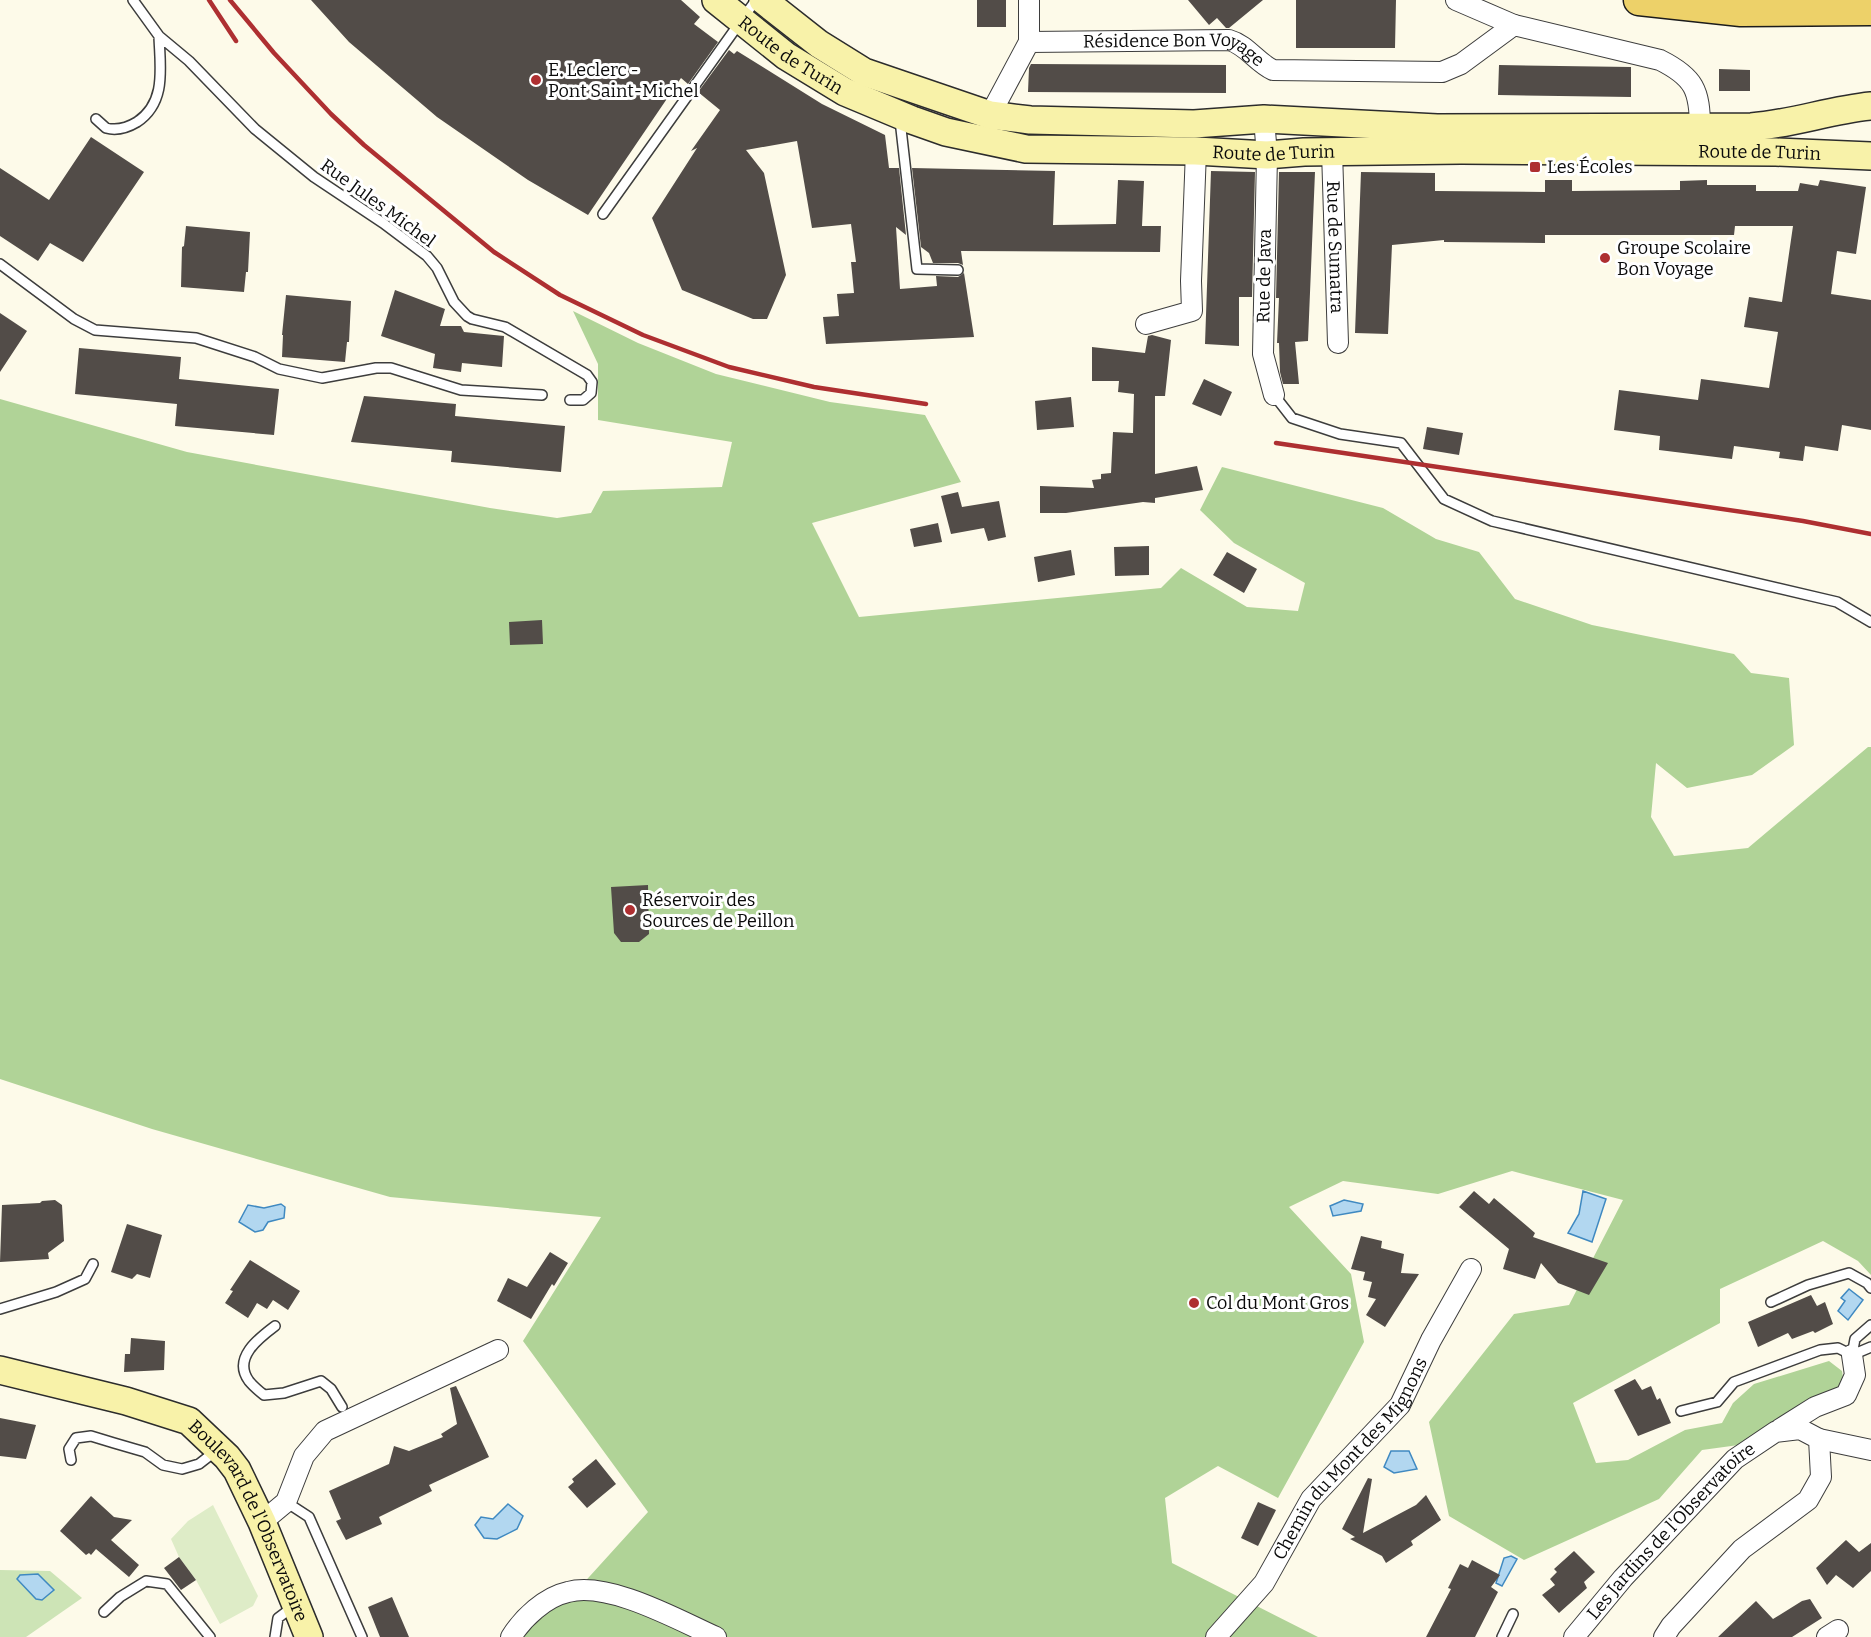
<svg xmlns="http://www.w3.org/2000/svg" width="1871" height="1637" font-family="Bitter,serif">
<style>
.green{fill:#cde4b6}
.forest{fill:#b0d397}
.pitch{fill:#deecc7}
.water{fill:#b2d7f0;stroke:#3f89c1;stroke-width:1.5}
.building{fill:#524c48}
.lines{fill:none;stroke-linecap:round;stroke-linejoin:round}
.service-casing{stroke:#3d3d3d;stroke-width:12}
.minor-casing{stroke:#3d3d3d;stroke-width:22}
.secondary-casing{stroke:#2c2c2c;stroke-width:30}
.primary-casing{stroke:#1b1b1b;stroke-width:33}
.service{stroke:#fff;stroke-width:9}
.minor{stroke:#fff;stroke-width:20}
.secondary{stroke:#f8f2a9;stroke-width:27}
.primary{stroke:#edd169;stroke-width:30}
.rail{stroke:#ae2f31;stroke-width:4.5}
.poi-dot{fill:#ae2f31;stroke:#fff;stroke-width:2}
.labels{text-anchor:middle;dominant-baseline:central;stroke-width:6;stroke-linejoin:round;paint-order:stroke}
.street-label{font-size:18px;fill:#0a0a0a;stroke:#fff}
.poi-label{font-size:18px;fill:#0a0a0a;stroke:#fff;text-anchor:start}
</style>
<rect width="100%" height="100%" fill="#fdfae9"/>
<path class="green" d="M 0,1570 L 50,1571 L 82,1598 L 26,1637 L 0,1637 Z"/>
<path class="forest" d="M 573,311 L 638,343 L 716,374 L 830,402 L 925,415 L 961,482 L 812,523 L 859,617 L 1161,588 L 1181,568 L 1247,607 L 1298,611 L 1305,583 L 1234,543 L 1200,510 L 1222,467 L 1383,508 L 1436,539 L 1479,552 L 1515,599 L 1592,625 L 1734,654 L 1751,673 L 1789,678 L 1794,745 L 1752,775 L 1687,788 L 1656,763 L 1651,817 L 1674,856 L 1748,848 L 1868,747 L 1871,747 L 1871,1275 L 1858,1261 L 1823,1241 L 1720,1289 L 1720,1323 L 1573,1403 L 1596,1463 L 1628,1460 L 1685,1430 L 1722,1423 L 1733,1403 L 1754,1384 L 1829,1361 L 1842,1371 L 1844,1384 L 1746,1444 L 1702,1450 L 1659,1499 L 1524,1560 L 1449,1516 L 1429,1422 L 1514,1314 L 1569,1305 L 1623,1200 L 1512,1171 L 1438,1194 L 1343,1181 L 1289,1207 L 1351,1274 L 1364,1342 L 1278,1498 L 1218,1466 L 1165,1498 L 1172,1563 L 1318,1637 L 504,1637 L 580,1587 L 648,1512 L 523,1341 L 601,1217 L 390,1197 L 152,1129 L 0,1079 L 0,399 L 187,452 L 490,508 L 557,518 L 591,513 L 603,491 L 722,487 L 732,442 L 598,420 L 598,364 Z"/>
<path class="pitch" d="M 213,1505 L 258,1596 L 253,1606 L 220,1624 L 196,1580 L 179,1557 L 171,1539 L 188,1521 Z"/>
<path class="water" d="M 1583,1191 L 1606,1199 L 1592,1242 L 1568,1233 L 1579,1214 Z
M 1344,1200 L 1363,1204 L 1361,1211 L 1333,1216 L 1330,1206 Z
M 281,1204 L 285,1207 L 284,1218 L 268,1222 L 263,1230 L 255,1232 L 239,1222 L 248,1205 L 264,1208 Z
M 1849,1289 L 1863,1300 L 1848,1320 L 1838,1311 L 1845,1301 L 1841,1298 Z
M 1391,1451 L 1409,1451 L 1417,1469 L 1394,1473 L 1384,1467 Z
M 508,1504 L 523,1516 L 517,1529 L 497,1539 L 484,1538 L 475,1525 L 481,1517 L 493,1519 Z
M 1511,1556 L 1517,1559 L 1502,1586 L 1496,1583 L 1504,1558 Z
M 38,1574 L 54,1590 L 42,1600 L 36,1599 L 17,1579 L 20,1575 Z"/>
<path class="building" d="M 311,0 L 681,0 L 700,17 L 694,24 L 718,42 L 688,84 L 681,78 L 588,215 L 528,180 L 437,117 L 349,42 Z
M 977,0 L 1006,0 L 1006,27 L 977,27 Z
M 1188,0 L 1263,0 L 1229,28 L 1226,28 L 1217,18 L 1209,25 Z
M 1296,0 L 1396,0 L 1395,48 L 1296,48 Z
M 729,50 L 734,54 L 737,51 L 822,104 L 885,135 L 889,168 L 899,168 L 906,235 L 896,227 L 900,289 L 937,286 L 936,276 L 958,277 L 964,273 L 974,337 L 826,344 L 823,317 L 839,316 L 837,294 L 854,293 L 851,262 L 856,262 L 851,224 L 812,228 L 797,141 L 746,150 L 764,173 L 786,275 L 767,319 L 753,319 L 682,290 L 652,218 L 697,148 L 691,151 L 720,110 L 698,92 Z
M 1031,64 L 1226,65 L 1226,93 L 1028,92 L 1029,68 Z
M 1499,65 L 1631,67 L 1631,97 L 1498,95 Z
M 1719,69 L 1750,70 L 1750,91 L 1719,91 Z
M 91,137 L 144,172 L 83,262 L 50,243 L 38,261 L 0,236 L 0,168 L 49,200 Z
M 912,168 L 1055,171 L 1053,225 L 1116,224 L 1118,180 L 1144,181 L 1142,226 L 1161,226 L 1160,252 L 961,251 L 963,265 L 958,263 L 933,263 L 929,253 L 921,247 Z
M 1211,171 L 1255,172 L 1252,297 L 1239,297 L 1239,346 L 1205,344 Z
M 1279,172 L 1315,172 L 1308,341 L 1295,342 L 1299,384 L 1283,384 L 1280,372 L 1279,343 L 1277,343 L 1279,298 L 1276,298 Z
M 1361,172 L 1435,173 L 1435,191 L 1545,192 L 1545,180 L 1572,180 L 1572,191 L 1680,190 L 1680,181 L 1707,180 L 1707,185 L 1756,185 L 1756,191 L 1798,191 L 1800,183 L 1818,186 L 1820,180 L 1866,187 L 1856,254 L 1837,251 L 1831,294 L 1871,300 L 1871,430 L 1842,425 L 1838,451 L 1805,446 L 1803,461 L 1779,458 L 1780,452 L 1734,446 L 1732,459 L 1659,450 L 1660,436 L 1614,430 L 1619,390 L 1698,400 L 1701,379 L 1769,388 L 1778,332 L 1744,327 L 1749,297 L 1782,302 L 1793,226 L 1735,226 L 1734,235 L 1545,235 L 1545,243 L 1444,242 L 1444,240 L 1392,245 L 1388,334 L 1355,333 Z
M 186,226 L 250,232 L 248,272 L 246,272 L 244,292 L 181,287 L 182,247 L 184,246 Z
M 395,290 L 445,309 L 440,326 L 461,326 L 464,332 L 504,336 L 502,367 L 462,363 L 461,372 L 433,368 L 435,354 L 381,336 Z
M 286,295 L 351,301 L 349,342 L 347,342 L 345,362 L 282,357 L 283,335 L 282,335 Z
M 0,313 L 27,331 L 0,372 Z
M 1152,335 L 1171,340 L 1165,396 L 1155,396 L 1155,474 L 1197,466 L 1203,490 L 1155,498 L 1155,503 L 1143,502 L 1066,513 L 1040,513 L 1040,486 L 1094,488 L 1092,480 L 1101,479 L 1101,474 L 1111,473 L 1113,432 L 1133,433 L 1134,394 L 1118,392 L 1119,381 L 1092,381 L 1092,347 L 1145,353 L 1148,336 Z
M 79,348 L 181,357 L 179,379 L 279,389 L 274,435 L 175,426 L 177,404 L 75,394 Z
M 1204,379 L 1232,392 L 1221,416 L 1192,404 Z
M 364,396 L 456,404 L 455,416 L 565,426 L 561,472 L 451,462 L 452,451 L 351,442 Z
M 1071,397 L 1074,427 L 1037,430 L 1035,401 Z
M 1427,427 L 1463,433 L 1459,455 L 1423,449 Z
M 958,492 L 962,507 L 999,501 L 1006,537 L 988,541 L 984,528 L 951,534 L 941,496 Z
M 938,523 L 942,542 L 914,547 L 910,529 Z
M 1149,546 L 1149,575 L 1115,576 L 1114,547 Z
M 1071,550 L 1075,575 L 1038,582 L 1034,557 Z
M 1227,552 L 1257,569 L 1244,593 L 1213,575 Z
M 542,620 L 543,644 L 510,645 L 509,622 Z
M 648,885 L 649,934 L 639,942 L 621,942 L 614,933 L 611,887 Z
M 1474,1191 L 1489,1204 L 1494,1198 L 1535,1233 L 1533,1237 L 1608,1263 L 1589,1295 L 1558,1283 L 1541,1263 L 1535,1279 L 1503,1269 L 1509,1249 L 1459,1207 Z
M 55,1200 L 62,1205 L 64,1241 L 48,1253 L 49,1259 L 0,1262 L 2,1205 L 40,1203 L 42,1201 Z
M 127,1224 L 162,1235 L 150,1278 L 137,1274 L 132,1279 L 111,1272 Z
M 1361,1236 L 1382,1241 L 1381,1248 L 1404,1254 L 1401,1273 L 1419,1274 L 1385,1327 L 1366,1315 L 1376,1299 L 1368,1297 L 1372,1282 L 1363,1280 L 1365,1272 L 1351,1269 Z
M 550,1252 L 568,1263 L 554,1286 L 552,1284 L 531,1319 L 497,1301 L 508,1278 L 527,1287 Z
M 250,1260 L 300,1291 L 288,1310 L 273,1300 L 267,1309 L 257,1303 L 248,1318 L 225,1303 L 233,1291 L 230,1290 Z
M 1811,1295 L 1817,1306 L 1825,1302 L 1833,1324 L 1815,1333 L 1813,1331 L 1792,1339 L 1788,1333 L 1758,1347 L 1748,1322 Z
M 131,1338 L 165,1341 L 164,1370 L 124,1372 L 125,1354 L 130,1354 Z
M 1635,1379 L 1642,1390 L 1651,1386 L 1657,1400 L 1660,1398 L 1671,1423 L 1638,1436 L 1614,1390 Z
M 456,1386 L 489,1457 L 429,1485 L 432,1491 L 379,1517 L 382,1524 L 346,1540 L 336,1521 L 341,1519 L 329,1491 L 389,1464 L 394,1446 L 409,1451 L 443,1437 L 441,1434 L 457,1424 L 450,1388 Z
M 0,1418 L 36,1425 L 26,1459 L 0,1456 Z
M 596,1459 L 616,1484 L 587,1508 L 568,1487 L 574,1482 L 572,1479 Z
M 1368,1478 L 1372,1479 L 1363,1533 L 1416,1505 L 1426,1495 L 1441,1520 L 1411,1541 L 1413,1545 L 1386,1563 L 1382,1556 L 1350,1539 L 1355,1537 L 1342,1529 Z
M 91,1496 L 114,1517 L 132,1520 L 111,1540 L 139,1565 L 129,1577 L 96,1549 L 91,1555 L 89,1553 L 86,1555 L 60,1531 Z
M 1258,1502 L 1276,1510 L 1258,1546 L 1241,1538 Z
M 1846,1540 L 1859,1552 L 1871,1543 L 1871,1571 L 1853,1588 L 1836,1575 L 1827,1585 L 1816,1568 Z
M 1574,1551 L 1595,1572 L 1584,1582 L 1587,1588 L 1559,1613 L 1542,1595 L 1555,1585 L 1550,1579 L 1557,1572 L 1554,1569 Z
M 179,1557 L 196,1580 L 181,1590 L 164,1568 Z
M 1472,1560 L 1500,1575 L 1491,1587 L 1498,1592 L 1475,1637 L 1426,1637 L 1451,1589 L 1448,1588 L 1460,1564 L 1468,1568 Z
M 392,1597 L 409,1637 L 380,1637 L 368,1607 Z
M 1810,1599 L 1822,1618 L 1792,1637 L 1718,1637 L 1756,1601 L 1773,1619 L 1802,1601 Z"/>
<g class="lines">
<defs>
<path id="service" d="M 133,0 L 159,36 L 189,61 L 255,129 L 314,177 L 383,223 L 427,256 L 437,268 L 454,302 L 467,316 L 472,319 L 505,327 L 587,375 L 592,382 L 591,393 L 583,400 L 570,400
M 96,119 L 106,128 C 117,131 127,128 137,122 C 167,102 160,67 159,36
M 900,120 L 917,269 L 958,270
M 603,214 L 756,0
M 0,264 L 74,319 L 95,330 L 196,338 L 255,357 L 279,369 L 322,378 L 376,368 L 391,368 L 461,390 L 542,395
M 1274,395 L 1292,418 L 1340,434 L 1401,443 L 1444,499 L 1492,521 L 1837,602 L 1871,622
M 1771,1302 L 1808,1285 L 1849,1273 L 1867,1283 L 1871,1288
M 0,1309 L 56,1292 L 85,1279 L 93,1264
M 275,1326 C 259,1338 232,1358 249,1381 C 253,1386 259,1391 264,1395 L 284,1393 L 321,1381 L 331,1389 L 342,1407
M 1852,1355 L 1855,1339 L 1871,1325
M 1681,1411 L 1717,1402 L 1734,1382 L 1820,1350 L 1838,1348 L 1852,1355 L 1871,1347
M 71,1460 L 69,1449 L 76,1438 L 91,1436 L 114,1443 L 145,1452 L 163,1465 L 182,1469 L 199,1464 L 217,1450
M 286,1502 L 309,1517 L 362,1637
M 104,1612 L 120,1597 L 146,1581 L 167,1584 L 210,1637
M 275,1637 L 278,1618 L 294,1606
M 1502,1637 L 1513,1614"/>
<g id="minor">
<path d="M 1456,0 L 1514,25"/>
<path d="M 1029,42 L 1029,0"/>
<path id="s1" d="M 990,115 L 1029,42 L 1229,40 C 1247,45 1256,62 1273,70 L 1442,72 L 1461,64 L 1514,25 L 1660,60 C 1694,77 1700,90 1700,128"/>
<path d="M 1264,119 L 1267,155 L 1263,354 L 1274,395"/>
<path id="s2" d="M 1332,151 L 1338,343"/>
<path d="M 1146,324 L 1192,311 L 1191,281 L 1196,151"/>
<path d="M 1780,1429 L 1815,1407 L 1846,1395 L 1855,1375 L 1852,1355"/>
<path d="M 1819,1439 L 1871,1450"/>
<path d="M 262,1522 L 286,1502 L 304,1456 L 325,1431 L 498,1350"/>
<path d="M 511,1637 C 523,1618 545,1597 568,1592 C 609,1581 678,1620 716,1637"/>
<path id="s3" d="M 1216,1637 L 1264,1583 L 1311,1499 L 1400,1405 L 1431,1340 L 1471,1269"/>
<path id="s4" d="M 1574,1637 L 1623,1578 L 1735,1459 L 1775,1432 L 1800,1429 L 1819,1439 L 1821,1477 L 1808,1500 L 1742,1549 L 1671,1626 L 1664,1637"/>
<path d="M 1827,1637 L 1838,1630"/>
</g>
<g id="secondary">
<path id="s5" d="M 716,0 L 786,56 L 845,92 L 912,120 L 946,132 L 1026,149 L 1196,151 L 1267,155 L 1304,152 L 1461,150 L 1776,152 L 1871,156"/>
<path d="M 763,0 L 819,44 L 864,72 L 990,115 L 1030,120 L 1194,124 L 1264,119 L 1437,128 L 1751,127 C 1792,124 1830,110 1871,106"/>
<path id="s6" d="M 0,1370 L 126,1401 L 189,1421 L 227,1457 L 237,1470 L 262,1522 L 309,1637"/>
</g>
<path id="primary" d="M 1639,0 L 1741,11 L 1871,10"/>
</defs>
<use href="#service" class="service-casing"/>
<use href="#minor" class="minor-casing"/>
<use href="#secondary" class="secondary-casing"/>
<use href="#primary" class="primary-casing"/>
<use href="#service" class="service"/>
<use href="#minor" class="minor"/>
<use href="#secondary" class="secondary"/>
<use href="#primary" class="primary"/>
<path class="rail" d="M 209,0 L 236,41
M 230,0 L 274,53 L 331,114 L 364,145 L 494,252 L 560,295 L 643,335 L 729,367 L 814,387 L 926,404
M 1276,443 L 1803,521 L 1871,534"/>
</g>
<g class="poi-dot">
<circle cx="536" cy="80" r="6"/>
<rect x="1529" y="161" width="12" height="12" rx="3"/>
<circle cx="1605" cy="258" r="6"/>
<circle cx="630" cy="910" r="6"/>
<circle cx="1194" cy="1303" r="6"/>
</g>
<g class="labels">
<g class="street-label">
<text stroke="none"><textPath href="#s5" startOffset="93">Route de Turin</textPath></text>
<text stroke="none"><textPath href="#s1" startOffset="230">Résidence Bon Voyage</textPath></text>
<text stroke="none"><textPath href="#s5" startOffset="597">Route de Turin</textPath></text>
<text stroke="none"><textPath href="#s5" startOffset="1083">Route de Turin</textPath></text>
<text transform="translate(378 203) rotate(36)">Rue Jules Michel</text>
<text stroke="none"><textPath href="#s2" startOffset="96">Rue de Sumatra</textPath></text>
<text transform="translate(1264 276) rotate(-89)">Rue de Java</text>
<text stroke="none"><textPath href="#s3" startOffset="225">Chemin du Mont des Mignons</textPath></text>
<text stroke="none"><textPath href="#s6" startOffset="314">Boulevard de l'Observatoire</textPath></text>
<text stroke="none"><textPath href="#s4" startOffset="144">Les Jardins de l'Observatoire</textPath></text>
</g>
<g class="poi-label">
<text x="548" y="70">E. Leclerc -<tspan x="548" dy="21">Pont Saint-Michel</tspan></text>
<text x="1547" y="167">Les Écoles</text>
<text x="1617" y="248">Groupe Scolaire<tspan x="1617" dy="21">Bon Voyage</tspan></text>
<text x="642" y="900">Réservoir des<tspan x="642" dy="21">Sources de Peillon</tspan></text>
<text x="1206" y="1303">Col du Mont Gros</text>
</g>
</g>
</svg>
